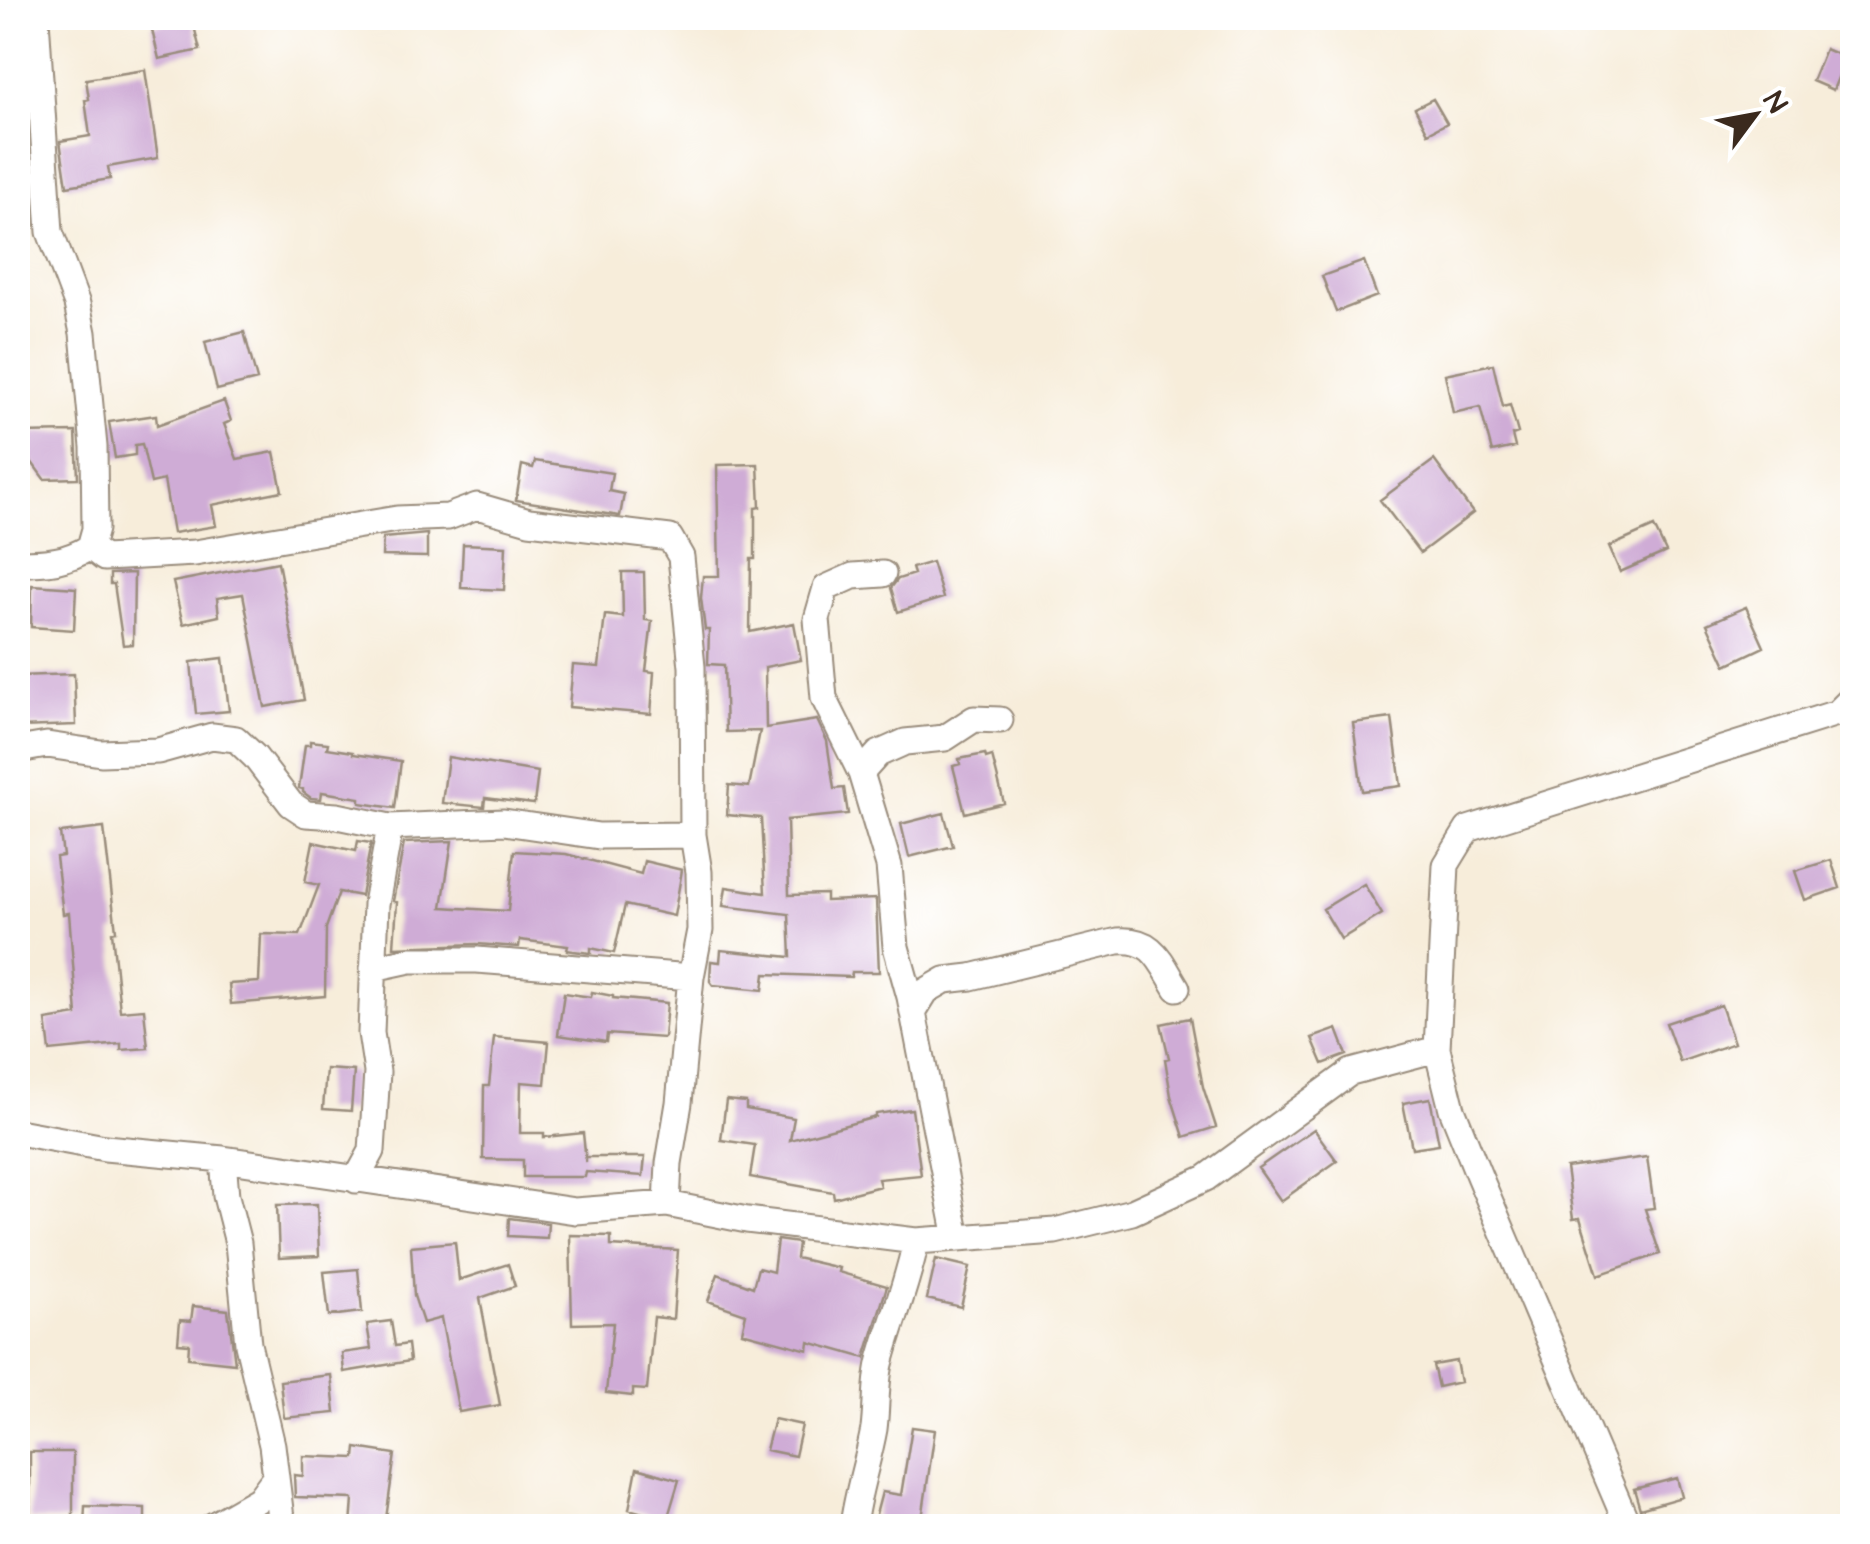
<svg xmlns="http://www.w3.org/2000/svg" width="1870" height="1544" font-family="'Architects Daughter',sans-serif">
<style>
.building{fill:#cfacd6}
.lines{fill:none;stroke-linecap:round;stroke-linejoin:round}
.minor-casing{stroke:#998c7c;stroke-width:29}
.minor{stroke:#fff;stroke-width:25}
</style>
<rect width="100%" height="100%" fill="#fff"/>
<filter id="ink" filterUnits="userSpaceOnUse"><feTurbulence type="fractalNoise" baseFrequency=".01" numOctaves="2"/><feDisplacementMap in="SourceGraphic" scale="20" xChannelSelector="R" yChannelSelector="G"/><feConvolveMatrix kernelMatrix="1 2 1 2 8 2 1 2 1" color-interpolation-filters="sRGB"/></filter>
<filter id="wash" filterUnits="userSpaceOnUse"><feTurbulence type="fractalNoise" baseFrequency=".0048" numOctaves="4" result="noise"/><feDisplacementMap in="SourceGraphic" scale="40" xChannelSelector="R" yChannelSelector="G"/><feGaussianBlur stdDeviation="2.25" result="paint"/><feColorMatrix in="noise" values="0 0 0 0 0 0 0 0 0 0 0 0 0 0 0 0 0 1.4 0 .05"/><feComposite in="paint" operator="in"/></filter>
<g filter="url(#wash)">
<rect width="100%" height="100%" fill="#f7edda"/>
<g id="blocks">
<path class="building" d="M 192,18 L 200,50 L 159,59 L 151,26 Z
M 1825,49 L 1846,58 L 1833,90 L 1812,81 Z
M 145,70 L 158,158 L 108,167 L 110,179 L 67,186 L 60,141 L 90,136 L 85,100 L 89,99 L 86,79 Z
M 1433,99 L 1447,123 L 1428,133 L 1415,108 Z
M 1364,261 L 1377,296 L 1336,312 L 1322,276 Z
M 244,332 L 257,380 L 217,390 L 205,342 Z
M 1493,364 L 1503,407 L 1510,405 L 1518,433 L 1512,435 L 1515,447 L 1492,452 L 1480,407 L 1453,413 L 1445,374 Z
M 224,401 L 231,421 L 224,424 L 237,459 L 274,452 L 282,491 L 212,505 L 216,526 L 173,533 L 164,480 L 151,483 L 142,444 L 135,445 L 135,455 L 115,458 L 109,422 L 156,415 L 157,425 Z
M 76,432 L 78,478 L 44,479 L 18,443 L 18,433 Z
M 1434,460 L 1473,513 L 1420,553 L 1380,500 Z
M 535,461 L 612,473 L 609,491 L 624,494 L 620,516 L 516,500 L 522,465 L 533,468 Z
M 758,464 L 760,507 L 755,508 L 755,559 L 751,559 L 750,632 L 794,623 L 801,660 L 765,667 L 766,728 L 817,720 L 827,741 L 834,789 L 844,788 L 848,814 L 787,820 L 789,895 L 826,894 L 826,901 L 876,899 L 879,972 L 852,972 L 851,977 L 765,974 L 763,990 L 713,985 L 710,981 L 711,961 L 720,962 L 721,950 L 791,957 L 789,914 L 723,906 L 726,887 L 765,893 L 761,818 L 727,815 L 729,785 L 749,787 L 760,731 L 726,732 L 724,665 L 708,664 L 709,630 L 705,630 L 701,598 L 703,576 L 719,576 L 717,465 Z
M 1654,527 L 1666,552 L 1620,572 L 1609,547 Z
M 427,534 L 427,557 L 382,556 L 383,538 Z
M 463,544 L 506,546 L 504,590 L 461,588 Z
M 278,562 L 304,700 L 265,707 L 243,594 L 217,598 L 219,616 L 183,624 L 173,582 Z
M 932,562 L 943,598 L 898,612 L 891,588 L 898,579 L 914,574 L 912,568 Z
M 622,572 L 644,572 L 645,620 L 652,621 L 646,671 L 654,672 L 651,714 L 569,707 L 573,665 L 599,667 L 605,615 L 623,617 Z
M 134,573 L 133,644 L 123,645 L 114,584 L 110,584 L 110,574 Z
M 32,585 L 76,588 L 74,630 L 31,627 Z
M 1746,607 L 1764,647 L 1726,665 L 1707,624 Z
M 223,658 L 229,711 L 196,714 L 191,662 Z
M 74,674 L 76,725 L 19,727 L 18,676 Z
M 1392,718 L 1401,786 L 1362,791 L 1353,723 Z
M 310,741 L 328,743 L 327,748 L 353,752 L 353,754 L 401,761 L 395,808 L 360,803 L 360,798 L 322,792 L 321,799 L 311,798 L 303,792 L 303,789 L 299,788 L 305,745 L 310,745 Z
M 985,754 L 986,758 L 992,756 L 1004,803 L 965,813 L 953,766 L 960,764 L 959,759 Z
M 448,757 L 538,772 L 534,804 L 485,798 L 484,807 L 442,803 Z
M 944,813 L 953,846 L 909,857 L 901,824 Z
M 104,828 L 116,931 L 112,932 L 120,1011 L 144,1009 L 148,1048 L 121,1050 L 121,1044 L 50,1051 L 46,1020 L 77,1015 L 69,913 L 63,914 L 56,857 L 63,856 L 60,833 Z
M 358,841 L 371,843 L 361,896 L 339,892 L 326,928 L 325,996 L 231,1004 L 229,984 L 259,982 L 261,934 L 300,935 L 319,885 L 305,882 L 313,842 L 356,851 Z
M 452,841 L 442,907 L 508,911 L 514,851 L 566,854 L 641,874 L 644,861 L 682,870 L 674,916 L 625,905 L 614,953 L 591,948 L 591,953 L 573,951 L 567,950 L 568,946 L 520,940 L 519,947 L 477,944 L 394,947 L 397,902 L 393,901 L 404,843 Z
M 1831,860 L 1840,888 L 1805,900 L 1795,871 Z
M 1364,884 L 1382,914 L 1341,939 L 1323,909 Z
M 592,992 L 613,996 L 613,998 L 667,1003 L 664,1038 L 607,1034 L 606,1042 L 558,1035 L 564,993 L 591,997 Z
M 1721,1005 L 1734,1043 L 1680,1062 L 1666,1023 Z
M 1190,1018 L 1203,1087 L 1216,1127 L 1184,1137 L 1171,1096 L 1165,1059 L 1169,1058 L 1161,1024 Z
M 1337,1029 L 1347,1055 L 1323,1064 L 1312,1038 Z
M 494,1037 L 549,1042 L 545,1084 L 521,1082 L 520,1133 L 544,1133 L 544,1137 L 583,1133 L 586,1162 L 586,1157 L 645,1157 L 643,1176 L 586,1172 L 585,1177 L 523,1177 L 523,1160 L 483,1159 L 484,1086 L 489,1086 Z
M 326,1069 L 354,1071 L 351,1111 L 323,1109 Z
M 1430,1098 L 1439,1144 L 1412,1148 L 1403,1103 Z
M 726,1100 L 746,1102 L 746,1109 L 794,1118 L 790,1140 L 876,1117 L 876,1114 L 912,1109 L 921,1175 L 878,1179 L 880,1186 L 834,1198 L 833,1192 L 750,1177 L 755,1145 L 721,1140 Z
M 1314,1129 L 1337,1161 L 1281,1201 L 1258,1168 Z
M 1647,1157 L 1654,1208 L 1645,1209 L 1660,1254 L 1598,1275 L 1580,1218 L 1573,1219 L 1566,1168 Z
M 317,1204 L 319,1256 L 279,1258 L 277,1205 Z
M 509,1218 L 548,1223 L 547,1238 L 508,1236 Z
M 570,1235 L 611,1236 L 611,1246 L 678,1250 L 673,1319 L 654,1317 L 647,1390 L 633,1389 L 633,1396 L 606,1393 L 613,1323 L 572,1324 Z
M 777,1240 L 798,1243 L 796,1258 L 839,1268 L 838,1272 L 887,1286 L 865,1358 L 809,1342 L 808,1350 L 742,1332 L 746,1314 L 708,1301 L 718,1274 L 753,1287 L 758,1268 L 773,1272 Z
M 455,1242 L 459,1280 L 508,1264 L 515,1286 L 480,1298 L 500,1405 L 459,1412 L 441,1318 L 423,1323 L 414,1296 L 411,1246 Z
M 936,1259 L 970,1267 L 961,1307 L 927,1299 Z
M 358,1269 L 362,1312 L 329,1316 L 324,1272 Z
M 193,1306 L 228,1310 L 235,1363 L 188,1358 L 189,1344 L 178,1343 L 180,1320 L 191,1321 Z
M 391,1321 L 395,1346 L 408,1344 L 410,1361 L 344,1372 L 342,1353 L 371,1349 L 367,1324 Z
M 1456,1361 L 1460,1382 L 1438,1387 L 1433,1365 Z
M 331,1375 L 335,1413 L 284,1418 L 280,1381 Z
M 774,1419 L 802,1425 L 795,1456 L 766,1450 Z
M 912,1427 L 935,1430 L 921,1526 L 873,1526 L 882,1492 L 901,1495 Z
M 356,1448 L 395,1454 L 385,1526 L 351,1526 L 353,1499 L 295,1497 L 294,1475 L 303,1476 L 303,1456 L 355,1458 Z
M 30,1452 L 73,1452 L 73,1521 L 30,1520 Z
M 637,1468 L 679,1480 L 667,1520 L 629,1509 Z
M 1677,1478 L 1682,1497 L 1640,1509 L 1634,1489 Z
M 85,1506 L 145,1508 L 145,1526 L 84,1526 Z"/>
</g>
</g>
<g filter="url(#ink)">
<use href="#blocks" fill-opacity="0" stroke="#998c7c" stroke-width="2.5"/>
<g class="lines">
<defs>
<path id="minor" d="M 90,547 L 104,558 L 195,553 L 397,519 L 448,517 L 477,506 L 529,521 L 670,538 L 681,557 L 692,667 L 693,835 L 699,872 L 700,930 L 691,977 L 679,1103 L 669,1163 L 667,1204
M 18,563 C 46,563 66,562 90,547 L 95,529 L 94,447 L 83,333 L 77,304 L 50,232 L 36,18
M 883,574 L 853,576 L 826,588 L 817,619 L 824,698 L 861,773 L 889,866 L 896,947 L 910,997 L 957,1238
M 18,750 L 47,745 L 101,753 L 158,751 L 212,736 L 236,739 L 255,757 L 291,804 L 306,814 L 337,816 L 390,827 L 504,822 L 599,836 L 693,835
M 861,773 L 878,754 L 905,742 L 945,738 L 974,719 L 1000,720
M 373,968 L 410,960 L 477,960 L 691,977
M 913,1012 L 926,991 L 945,980 L 971,977 L 1118,941 C 1154,938 1160,961 1177,988
M 1437,1049 L 1446,865 L 1468,829 L 1837,713 L 1852,698
M 18,1132 L 105,1148 L 223,1159 L 575,1211 L 667,1204 L 747,1220 L 916,1241 L 1055,1231 L 1132,1212 L 1206,1178 L 1351,1072 L 1437,1049 L 1452,1109 L 1479,1176 L 1628,1526
M 223,1159 L 226,1196 L 238,1243 L 248,1344 L 272,1445 L 282,1526
M 356,1180 L 372,1151 L 377,1072 L 371,1033 L 376,904 L 390,827
M 212,1526 L 259,1499 L 276,1476
M 853,1526 C 857,1493 868,1462 874,1429 C 877,1406 875,1381 881,1360 C 892,1320 908,1282 916,1241"/>
</defs>
<use href="#minor" class="minor-casing"/>
<use href="#minor" class="minor"/>
</g>
</g>
<rect width="1870" height="1544" fill="none" stroke="#fff" stroke-width="60"/>
<g transform="translate(1755 115) rotate(58)" stroke="#ffffff" stroke-width="8" paint-order="stroke">
<path d="M0-8L18 38L0 25L-18 38Z" fill="#3b2a1e"/>
<text y="-15" font-size="28" font-weight="bold" text-anchor="middle" fill="#3b2a1e">N</text>
</g>
</svg>
